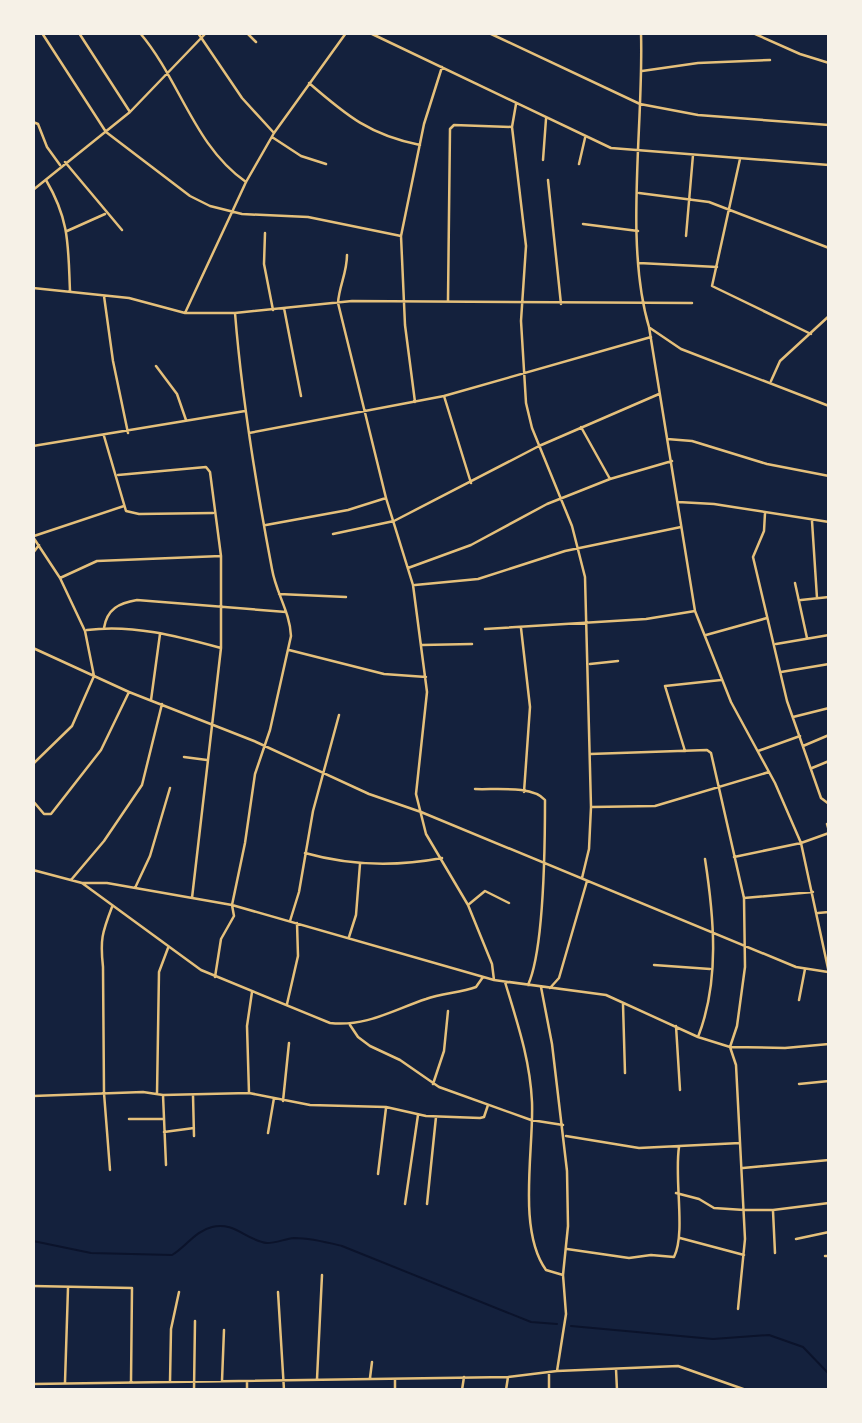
<svg xmlns="http://www.w3.org/2000/svg" width="862" height="1423" font-family="Arial,sans-serif">
<style>
.lines{fill:none;stroke-linecap:round;stroke-linejoin:round}
.stream{stroke:#0b132b;stroke-width:2}
.minor{stroke:#e5c07b;stroke-width:2.5}
</style>
<rect width="100%" height="100%" fill="#14213d"/>
<g class="lines">
<path class="stream" d="M 33,1241 L 91,1253 L 172,1255 C 186,1247 195,1231 212,1227 C 234,1221 247,1241 267,1243 C 276,1243 285,1239 294,1238 C 311,1238 326,1242 342,1246 L 531,1322 L 557,1324
M 571,1326 L 713,1339 L 769,1335 L 803,1347 L 829,1374"/>
<path class="minor" d="M 42,33 L 106,132 L 190,196 L 210,206 L 242,214 L 308,217 L 401,236
M 79,33 L 130,112
M 140,33 C 180,80 194,146 246,182
M 198,33 L 242,98 L 274,133
M 247,33 L 256,42
M 370,33 L 611,148 L 829,165
M 489,33 L 640,104 L 698,115 L 829,125
M 641,33 C 644,123 624,243 649,327 L 695,611 L 731,702 L 775,783 L 801,843 L 829,973
M 753,33 L 800,54 L 829,63
M 642,71 L 698,63 L 770,60
M 309,83 C 347,116 370,135 420,145
M 516,104 L 512,127 L 526,246 L 521,321 L 526,403 L 532,428 L 572,526 L 585,577 L 591,807 L 589,849 L 582,878
M 33,122 L 38,124 L 47,147 L 60,165
M 272,137 L 301,156 L 326,164
M 740,159 L 712,286 L 811,334
M 543,160 L 546,119
M 65,162 L 122,230
M 579,164 L 585,138
M 46,180 C 70,221 68,246 70,291
M 548,180 L 561,304
M 33,190 L 130,112 L 206,33
M 639,193 L 709,202 L 829,248
M 583,224 L 638,231
M 67,231 L 105,214
M 265,233 L 264,264 L 273,310
M 686,236 L 693,155
M 347,255 C 347,273 339,286 338,303 L 386,498 L 413,585 L 427,692 L 416,794 L 426,834 L 468,905 L 492,964 L 494,980
M 639,263 L 717,267
M 33,288 L 129,298 L 185,313 L 235,313 L 352,301 L 692,303
M 104,296 L 113,361 L 128,433
M 448,300 L 450,129 L 454,125 L 512,127
M 284,308 L 301,396
M 185,313 L 246,182 L 274,133 L 346,33
M 650,328 L 681,349 L 829,406
M 156,366 L 177,394 L 186,420
M 771,381 L 780,361 L 829,316
M 444,396 L 471,483
M 415,402 L 405,325 L 401,236 L 424,124 L 442,67
M 581,427 L 610,479
M 249,433 L 444,396 L 651,337
M 104,436 L 126,511 L 139,514 L 213,513
M 667,439 L 692,441 L 767,464 L 829,476
M 33,446 L 245,411
M 118,475 L 206,467 L 210,472 L 221,556 L 221,648 L 192,898
M 678,502 L 714,504 L 829,522
M 765,513 L 764,531 L 753,557 L 787,701 L 821,798 L 829,804
M 812,521 L 817,598
M 266,525 L 348,510 L 386,498
M 333,534 L 394,521 L 539,446 L 659,394
M 34,536 L 124,506
M 33,537 L 60,578 L 85,631 L 94,676 L 72,726 L 33,764
M 33,553 L 39,545
M 408,568 L 471,545 L 547,504 L 610,479 L 672,461
M 60,578 L 97,561 L 221,556
M 795,583 L 807,638
M 415,585 L 478,579 L 565,551 L 681,527
M 279,594 L 346,597
M 801,600 L 829,597
M 104,628 C 107,609 119,603 137,600 L 286,612
M 521,628 L 530,707 L 524,792
M 485,629 L 646,619 L 695,611
M 87,630 C 132,624 177,636 221,648
M 706,635 L 767,618
M 776,644 L 829,635
M 422,645 L 472,644
M 33,648 L 129,692 L 254,741 L 369,794 L 421,812 L 796,967 L 828,972
M 289,650 L 384,674 L 426,677
M 590,664 L 618,661
M 781,672 L 829,664
M 151,700 L 160,634
M 793,717 L 829,708
M 803,746 L 829,735
M 685,751 L 665,686 L 721,680
M 758,751 L 800,736
M 590,754 L 707,750 L 711,753 L 744,898 L 745,967 L 737,1026 L 730,1047 L 736,1065 L 745,1239 L 738,1309
M 184,757 L 207,760
M 812,768 L 829,761
M 475,789 C 494,790 532,785 545,800 C 545,842 544,950 528,985
M 33,801 L 44,814 L 51,814 L 101,750 L 129,692
M 592,807 L 655,806 L 769,772
M 827,824 L 829,831
M 305,853 C 351,866 395,867 442,858
M 734,857 L 801,843 L 829,833
M 33,870 L 82,883 L 107,883 L 232,905 L 494,980 L 606,995 L 698,1037 L 730,1047 L 785,1048 L 829,1044
M 71,880 L 104,841 L 142,785 L 162,704
M 82,883 L 201,970 L 330,1023 C 366,1027 393,1010 426,999 C 442,993 460,993 476,987 L 483,977
M 135,888 L 150,856 L 170,788
M 744,898 L 813,892
M 468,905 L 485,891 L 509,903
M 818,913 L 829,912
M 290,921 L 299,892 L 313,811 L 339,715
M 349,937 L 356,915 L 360,864
M 654,965 L 710,969
M 215,977 L 221,939 L 234,916 L 232,905 L 245,843 L 255,774 L 270,730 L 291,636 C 290,612 276,593 272,569 C 256,485 242,400 235,313
M 505,982 C 517,1022 530,1059 532,1102 C 534,1149 517,1230 546,1270 L 563,1275
M 541,987 L 552,1044 L 567,1171 L 568,1226 L 563,1275 L 566,1314 L 557,1371
M 550,988 L 559,978 L 587,881
M 799,1000 L 805,969
M 287,1004 L 298,956 L 297,923
M 623,1004 L 625,1073
M 350,1025 L 358,1037 L 370,1046 L 400,1060 L 439,1087 L 531,1120 L 563,1125
M 676,1026 L 680,1090
M 698,1037 C 720,981 714,917 705,859
M 433,1084 L 444,1051 L 448,1011
M 799,1084 L 829,1081
M 249,1093 L 247,1026 L 252,992
M 157,1094 L 159,972 L 168,948
M 163,1095 L 166,1165
M 193,1095 L 194,1136
M 33,1096 L 143,1092 L 163,1095 L 249,1093 L 310,1105 L 386,1107 L 426,1116 L 480,1118 L 484,1117 L 488,1105
M 283,1101 L 289,1043
M 129,1119 L 164,1119
M 164,1132 L 194,1128
M 268,1133 L 274,1098
M 566,1136 L 639,1148 L 740,1143
M 743,1168 L 829,1160
M 110,1170 L 104,1093 L 103,967 C 100,940 102,933 112,907
M 378,1174 L 386,1108
M 676,1193 L 699,1199 L 714,1208 L 744,1210 L 773,1210 L 829,1203
M 405,1204 L 418,1115
M 427,1204 L 436,1117
M 773,1211 L 775,1253
M 680,1238 L 744,1255
M 796,1239 L 829,1232
M 567,1249 L 629,1258 L 651,1255 L 674,1257 C 686,1233 674,1180 679,1147
M 825,1256 L 829,1256
M 33,1286 L 132,1288 L 131,1382
M 278,1292 L 284,1390
M 616,1369 L 617,1390
M 549,1372 L 549,1390
M 370,1378 L 372,1362
M 317,1379 L 322,1275
M 222,1381 L 224,1330
M 247,1381 L 247,1390
M 65,1382 L 68,1288
M 170,1382 L 171,1329 L 179,1292
M 33,1384 L 508,1377 L 557,1371 L 678,1366 L 746,1390
M 194,1390 L 195,1321
M 395,1390 L 395,1379
M 462,1390 L 464,1377
M 506,1390 L 508,1377"/>
</g>
<rect width="862" height="1423" fill="none" stroke="#f6f1e7" stroke-width="70"/>
</svg>
